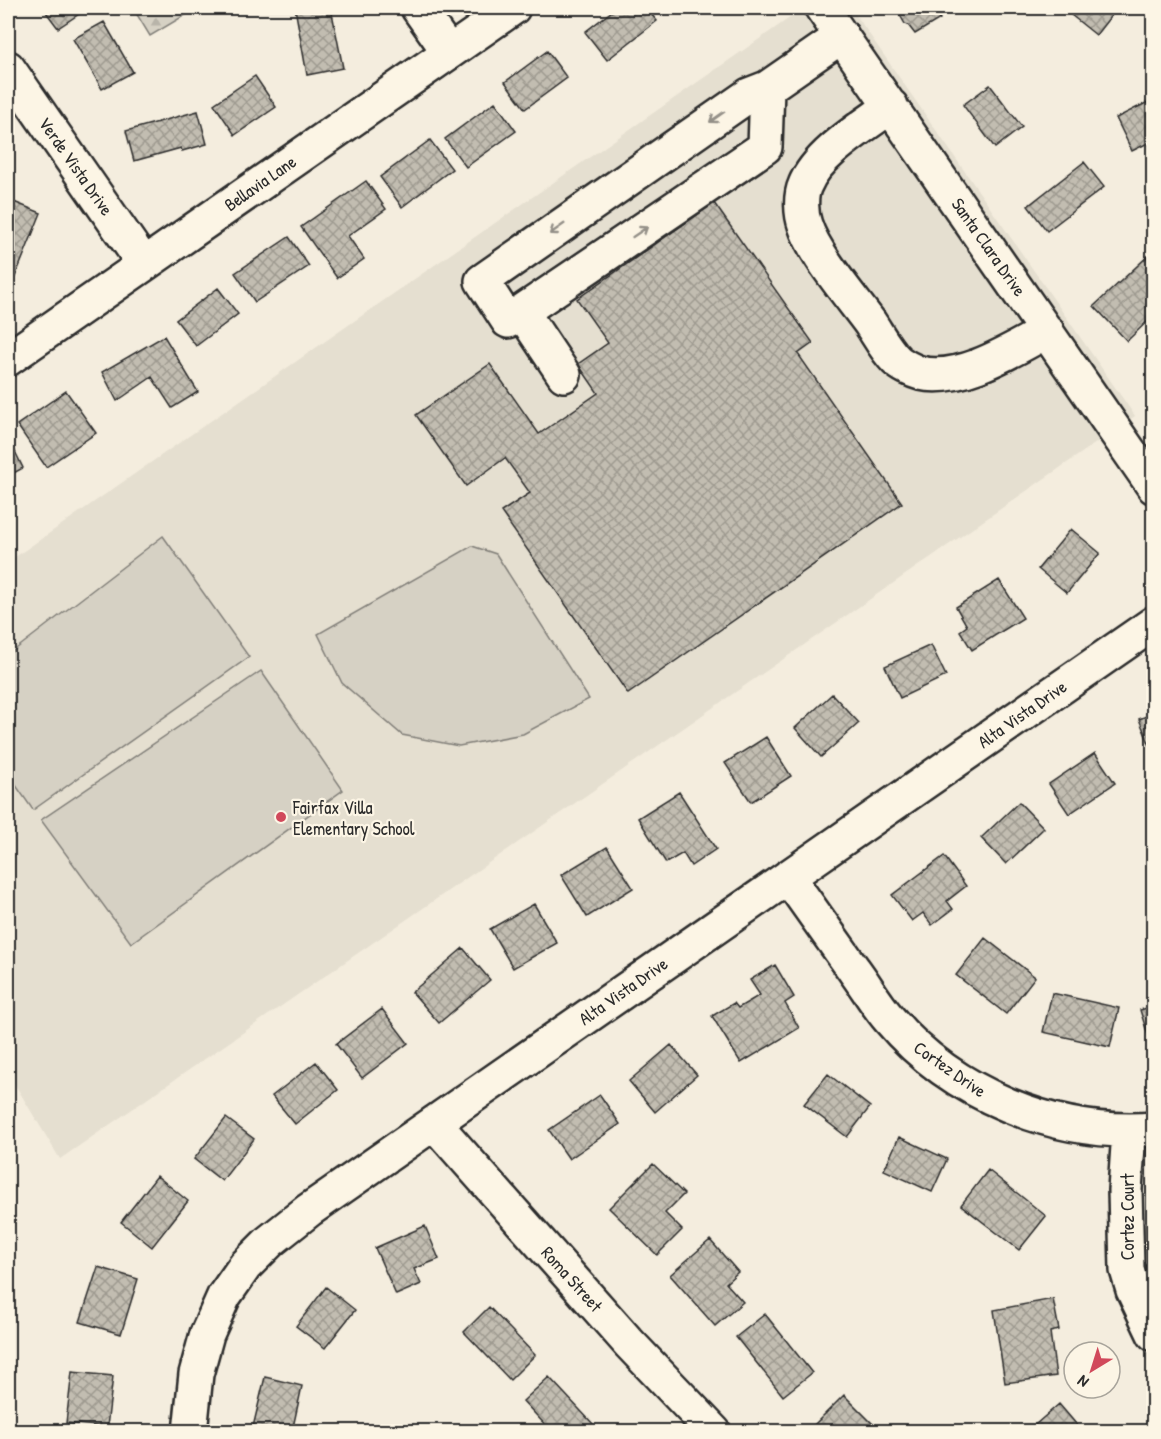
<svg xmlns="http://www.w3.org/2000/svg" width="1161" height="1439" font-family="'Patrick Hand',sans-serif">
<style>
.built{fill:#e5dfd0}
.forest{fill:url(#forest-firs);stroke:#807e78;stroke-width:1.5}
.pitch{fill:#d6d1c4;stroke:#807e78;stroke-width:1.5}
.building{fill:url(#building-cross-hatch);stroke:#2b2b2b;stroke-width:1.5}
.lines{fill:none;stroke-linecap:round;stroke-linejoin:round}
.minor-casing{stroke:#2b2b2b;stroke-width:38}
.minor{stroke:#fcf5e5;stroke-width:33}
.oneway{stroke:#949088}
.poi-dot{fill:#d1495b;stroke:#fcf5e5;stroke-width:2}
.labels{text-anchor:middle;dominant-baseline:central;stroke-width:4.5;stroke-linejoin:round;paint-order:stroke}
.street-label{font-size:18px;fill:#2b2b2b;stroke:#fcf5e5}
.poi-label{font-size:18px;fill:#2b2b2b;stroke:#fcf5e5;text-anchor:start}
</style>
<defs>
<pattern id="forest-firs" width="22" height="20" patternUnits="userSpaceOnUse" patternTransform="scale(1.5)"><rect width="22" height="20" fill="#d6d1c4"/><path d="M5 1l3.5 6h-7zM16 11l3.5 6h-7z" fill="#b8b4a9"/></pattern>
<pattern id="building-cross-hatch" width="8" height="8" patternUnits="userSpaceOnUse" patternTransform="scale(1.5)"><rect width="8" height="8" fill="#c2bdb1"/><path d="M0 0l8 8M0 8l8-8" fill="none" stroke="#9e9a90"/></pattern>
</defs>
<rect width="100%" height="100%" fill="#f4edde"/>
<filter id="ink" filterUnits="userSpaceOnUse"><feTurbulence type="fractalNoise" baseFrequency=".0167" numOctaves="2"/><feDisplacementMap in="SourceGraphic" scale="12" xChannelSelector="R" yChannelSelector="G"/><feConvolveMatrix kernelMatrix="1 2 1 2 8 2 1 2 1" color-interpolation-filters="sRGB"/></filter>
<g filter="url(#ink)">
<path class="built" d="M 804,8 L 851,8 L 1135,416 L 60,1159 L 8,1073 L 8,562 Z"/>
<path class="forest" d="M 133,8 L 197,8 L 150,36 Z"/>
<path class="pitch" d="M 163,536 L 249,657 L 33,810 L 8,774 L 8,655 Z
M 472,546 L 496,554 L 589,699 L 523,734 L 459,746 L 402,735 L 342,683 L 318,634 Z
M 261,671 L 343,790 L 131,943 L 41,820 Z"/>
<path class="building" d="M 43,8 L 88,8 L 58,28 Z
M 295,8 L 331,8 L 343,68 L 307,75 Z
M 616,8 L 646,8 L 657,21 L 607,60 L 585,32 Z
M 896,8 L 934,8 L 940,19 L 915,34 L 908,25 L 905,24 Z
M 1077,8 L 1117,8 L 1096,35 L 1071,15 Z
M 104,22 L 133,72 L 102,89 L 73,39 Z
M 547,51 L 567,78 L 525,109 L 505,82 Z
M 255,76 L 276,107 L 235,135 L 214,104 Z
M 990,85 L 1022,127 L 995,148 L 963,105 Z
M 1154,99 L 1154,140 L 1132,151 L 1116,118 Z
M 495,102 L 516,131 L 466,167 L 445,139 Z
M 198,111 L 207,144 L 182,151 L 181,148 L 134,161 L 126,131 Z
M 430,140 L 452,169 L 402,207 L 380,177 Z
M 1084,162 L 1104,187 L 1047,231 L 1028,206 Z
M 366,181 L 386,209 L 348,236 L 364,259 L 337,278 L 301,227 Z
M 9,200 L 41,213 L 15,277 L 8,273 Z
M 714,203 L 813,343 L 798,354 L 902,503 L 628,694 L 501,512 L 530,493 L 505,458 L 466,486 L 416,415 L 490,364 L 539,434 L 598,393 L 578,364 L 608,343 L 577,299 Z
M 289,237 L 309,266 L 255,302 L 235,273 Z
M 1151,253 L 1154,256 L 1154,315 L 1127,341 L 1094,306 Z
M 218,288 L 238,314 L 196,346 L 176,320 Z
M 164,336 L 198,392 L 172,408 L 152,377 L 117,401 L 102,372 Z
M 66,391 L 96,433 L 46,467 L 17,425 Z
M 8,437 L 23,468 L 8,476 Z
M 1071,529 L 1100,553 L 1067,593 L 1038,569 Z
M 999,580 L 1023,618 L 972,650 L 960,631 L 967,626 L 956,607 Z
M 931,645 L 946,676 L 900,698 L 885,666 Z
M 832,694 L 859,723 L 821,757 L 795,728 Z
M 1154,713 L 1154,753 L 1153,753 L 1139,719 Z
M 766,737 L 791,776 L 751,802 L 725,763 Z
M 1095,753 L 1115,783 L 1069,814 L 1049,784 Z
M 679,792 L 716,849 L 691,866 L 683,853 L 666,863 L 638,818 Z
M 1019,802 L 1044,828 L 1006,864 L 981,838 Z
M 607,847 L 633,888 L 587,917 L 561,875 Z
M 944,856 L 966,886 L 947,901 L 953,909 L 932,925 L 923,913 L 912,921 L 892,895 Z
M 534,904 L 557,943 L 513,968 L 490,929 Z
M 985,938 L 1035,977 L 1006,1014 L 956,975 Z
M 463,948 L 490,980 L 439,1023 L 412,992 Z
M 775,965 L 794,997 L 785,1003 L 799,1028 L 741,1063 L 712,1016 L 734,1003 L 738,1008 L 760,995 L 750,980 Z
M 1052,993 L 1119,1008 L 1110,1047 L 1043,1032 Z
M 1154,1006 L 1154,1054 L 1140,1010 Z
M 382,1009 L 408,1043 L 362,1078 L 336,1044 Z
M 671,1045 L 697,1075 L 655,1112 L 629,1081 Z
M 316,1062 L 338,1090 L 295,1124 L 272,1096 Z
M 828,1074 L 870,1107 L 847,1137 L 804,1104 Z
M 600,1095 L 620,1124 L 569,1159 L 549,1130 Z
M 226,1118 L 254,1139 L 222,1181 L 194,1159 Z
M 899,1137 L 947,1159 L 932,1192 L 884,1170 Z
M 653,1164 L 684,1194 L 665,1213 L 682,1230 L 657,1255 L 609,1208 Z
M 988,1170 L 1046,1216 L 1019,1250 L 961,1205 Z
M 157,1176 L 188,1201 L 152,1247 L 121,1222 Z
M 425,1226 L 439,1259 L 414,1269 L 421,1284 L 396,1295 L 375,1248 Z
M 710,1240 L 738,1272 L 726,1283 L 743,1302 L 715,1326 L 670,1275 Z
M 98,1267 L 138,1279 L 121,1334 L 80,1322 Z
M 326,1287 L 355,1310 L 325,1348 L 296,1326 Z
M 1053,1299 L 1059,1330 L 1050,1332 L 1056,1376 L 1005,1383 L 994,1310 Z
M 489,1307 L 535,1355 L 510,1380 L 464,1332 Z
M 765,1314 L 812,1373 L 783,1396 L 736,1337 Z
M 72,1372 L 113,1376 L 107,1427 L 66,1423 Z
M 265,1377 L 302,1386 L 292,1432 L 272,1432 L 253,1427 Z
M 549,1377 L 594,1425 L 587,1432 L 552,1432 L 523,1401 Z
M 844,1395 L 881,1432 L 821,1432 L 814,1425 Z
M 1059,1404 L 1083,1432 L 1029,1432 L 1028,1431 Z"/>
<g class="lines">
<defs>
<path id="minor" d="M 418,8 L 449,52
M 822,8 L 1154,487
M 8,68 L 144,264
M 767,88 L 765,147 L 508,321 L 482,281 L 749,95 L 767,88 L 842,36
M 891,106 C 863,127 818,153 805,185 C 800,196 801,214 805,225 C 814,254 851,297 870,323 C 878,335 886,350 896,360 C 901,365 913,371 920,373 C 960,383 1012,350 1047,331
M 522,312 L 564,375
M 8,359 L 513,8
M 788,877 C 810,908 832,939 854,970 C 866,986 876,1004 889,1019 C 952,1094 1056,1137 1154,1129
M 434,1123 L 629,1343 L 714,1432
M 1129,1131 L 1125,1190 L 1127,1270 L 1133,1290 L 1154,1334
M 190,1432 L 196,1374 L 207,1334 L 224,1296 L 245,1266 L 270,1241 L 309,1210 L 434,1123 L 1154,623"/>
</defs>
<use href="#minor" class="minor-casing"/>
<use href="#minor" class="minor"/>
</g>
<defs><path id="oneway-shaft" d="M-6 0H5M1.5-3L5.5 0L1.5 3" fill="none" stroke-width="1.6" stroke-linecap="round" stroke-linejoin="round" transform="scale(1.5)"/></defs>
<g class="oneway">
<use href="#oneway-shaft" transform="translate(717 117) rotate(145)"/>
<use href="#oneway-shaft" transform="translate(557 229) rotate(145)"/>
<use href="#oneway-shaft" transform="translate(640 232) rotate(-34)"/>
</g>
</g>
<circle class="poi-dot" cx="281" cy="817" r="6"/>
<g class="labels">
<g class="street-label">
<text transform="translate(76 166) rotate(55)">Verde Vista Drive</text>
<text transform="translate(260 183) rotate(-35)">Bellavia Lane</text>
<text transform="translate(989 247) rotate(55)">Santa Clara Drive</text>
<text transform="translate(1022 714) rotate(-35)">Alta Vista Drive</text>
<text transform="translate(623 991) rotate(-35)">Alta Vista Drive</text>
<text transform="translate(950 1069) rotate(35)">Cortez Drive</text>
<text transform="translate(1127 1217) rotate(-90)">Cortez Court</text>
<text transform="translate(572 1279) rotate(48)">Roma Street</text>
</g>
<g class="poi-label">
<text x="293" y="807">Fairfax Villa<tspan x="293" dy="21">Elementary School</tspan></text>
</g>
</g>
<rect width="1161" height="1439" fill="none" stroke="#fcf5e5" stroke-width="30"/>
<rect x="15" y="15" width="1131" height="1409" fill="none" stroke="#2b2b2b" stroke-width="2" filter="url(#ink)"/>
<g transform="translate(1092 1370) rotate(218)"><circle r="28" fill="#fcf5e5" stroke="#a8a49b" stroke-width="1.5"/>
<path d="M0-4.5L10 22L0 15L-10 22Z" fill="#d1495b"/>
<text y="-9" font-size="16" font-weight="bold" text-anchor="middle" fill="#2b2b2b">N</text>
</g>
</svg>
